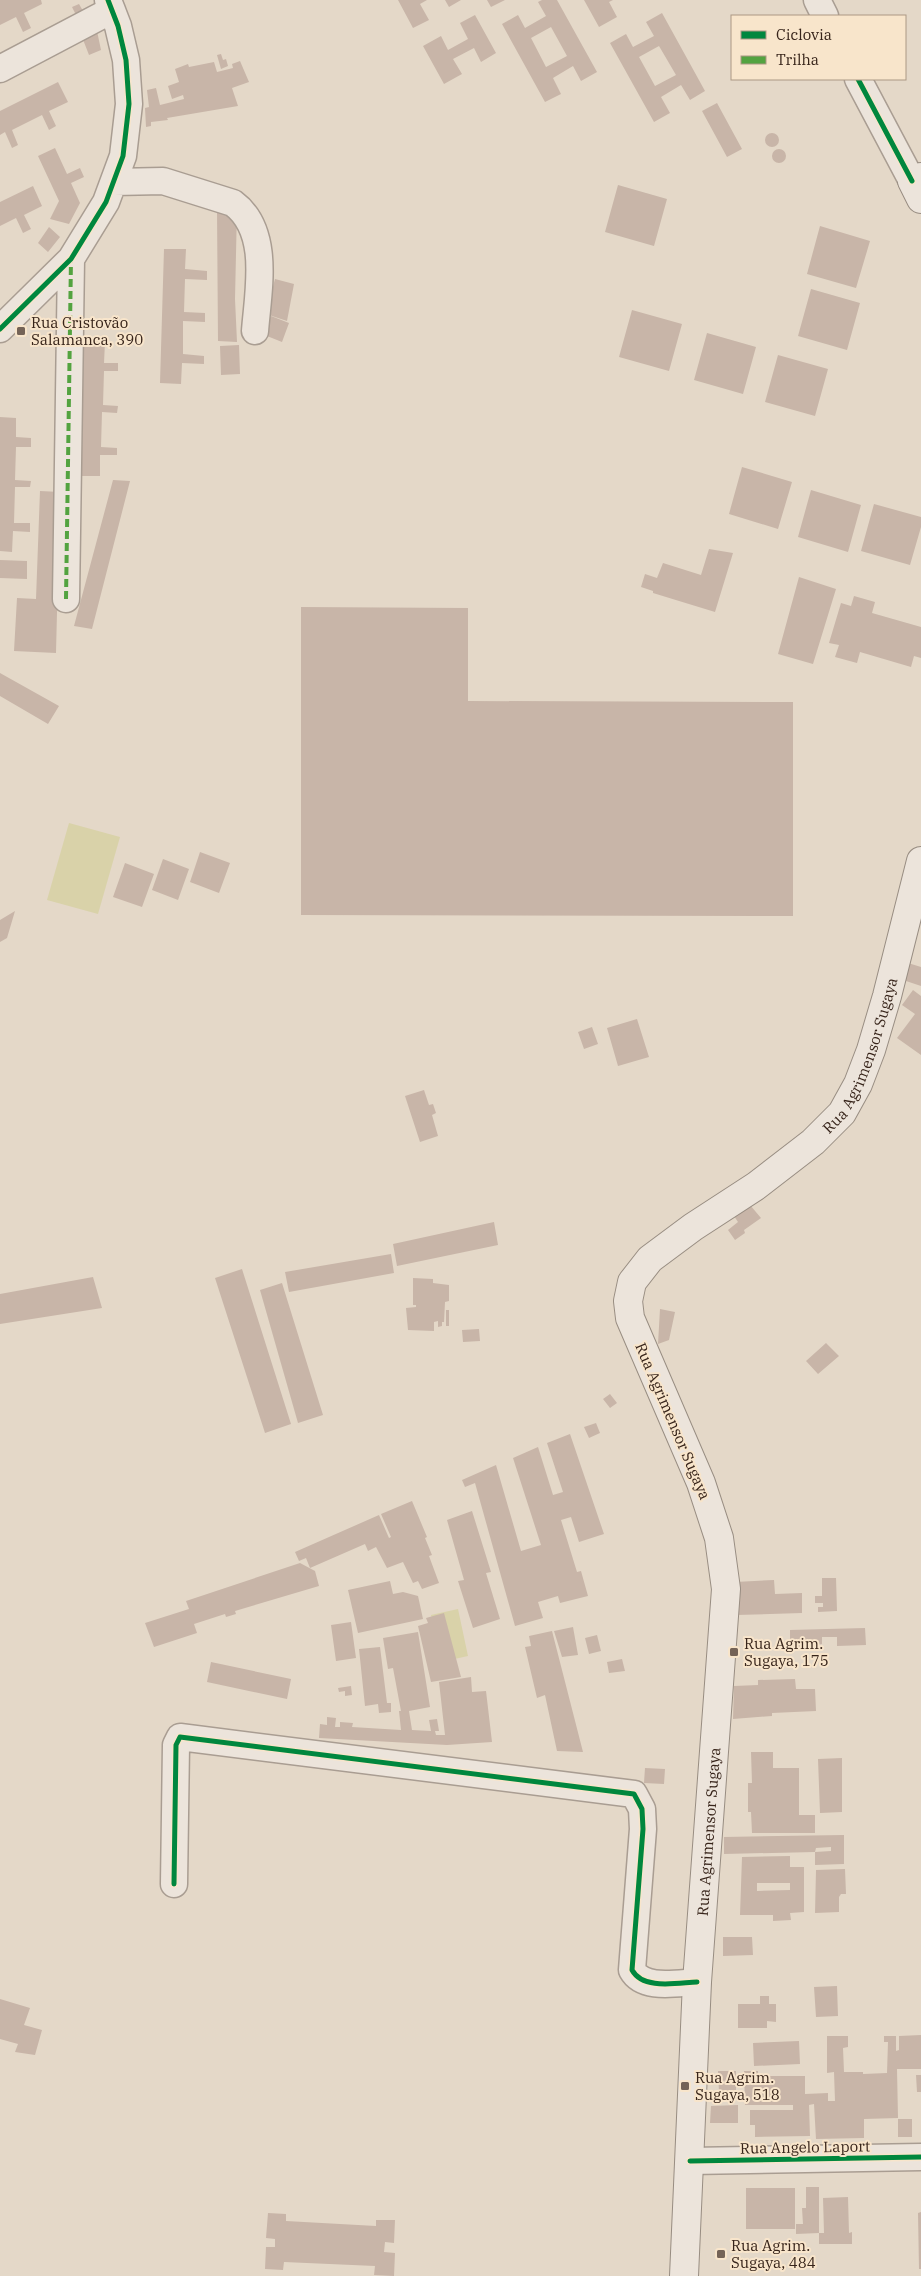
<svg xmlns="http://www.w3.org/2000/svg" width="921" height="2276" font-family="'IBM Plex Serif',serif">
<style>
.green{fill:#d9d2a9}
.building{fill:#c8b5a8;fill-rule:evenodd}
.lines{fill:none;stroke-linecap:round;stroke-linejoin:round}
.minor-casing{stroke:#a99d92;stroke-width:29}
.secondary-casing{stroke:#988d82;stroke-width:30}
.minor{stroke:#ece4db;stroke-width:26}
.secondary{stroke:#ece4db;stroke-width:28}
.quiet{stroke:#53a340;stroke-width:4;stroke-dasharray:8 4;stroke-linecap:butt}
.cycleway-casing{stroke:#f8e5cb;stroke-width:8}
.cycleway{stroke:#00873e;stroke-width:5}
.poi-dot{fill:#746357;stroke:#f8e5cb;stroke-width:2}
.labels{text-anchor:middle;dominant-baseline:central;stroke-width:4;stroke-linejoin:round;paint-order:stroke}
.poi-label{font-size:15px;fill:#37241a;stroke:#f8e5cb;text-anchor:start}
.street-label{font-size:15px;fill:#37241a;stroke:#f8e5cb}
</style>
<rect width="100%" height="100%" fill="#e4d8c8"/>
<path class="green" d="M 69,823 L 120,837 L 98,914 L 47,900 Z
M 458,1609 L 468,1656 L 441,1662 L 431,1615 Z"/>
<path class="building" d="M 0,0 L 41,0 L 42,4 L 24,13 L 31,28 L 23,32 L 16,17 L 0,25 Z
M 398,0 L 427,0 L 420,4 L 429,20 L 413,28 Z
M 445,0 L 461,0 L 449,7 Z
M 487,0 L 505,0 L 491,7 Z
M 542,0 L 557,0 L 597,72 L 581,81 L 573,66 L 553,78 L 561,94 L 545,102 L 502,24 L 518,15 L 525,28 L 546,16 L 538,2 ZM 551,27 L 567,56 L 546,67 L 531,38 Z
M 584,0 L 613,0 L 609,2 L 617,17 L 599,27 Z
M 79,4 L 83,11 L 76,15 L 72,7 Z
M 662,13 L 705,91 L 690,100 L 681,85 L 661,97 L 670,113 L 654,122 L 610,43 L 626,34 L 633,47 L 654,36 L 646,22 ZM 659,46 L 676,75 L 655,86 L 639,57 Z
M 475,15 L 496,53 L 481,62 L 474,48 L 453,59 L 462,74 L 444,84 L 423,46 L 441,36 L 448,50 L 468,39 L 460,23 Z
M 97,31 L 101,50 L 89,55 L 82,37 Z
M 221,54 L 223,60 L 226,59 L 228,66 L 221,69 L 217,55 Z
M 240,61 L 249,82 L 232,88 L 238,106 L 167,118 L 168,120 L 151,122 L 151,126 L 146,127 L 145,108 L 149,107 L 147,90 L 156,88 L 160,105 L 184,99 L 183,95 L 172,99 L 168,86 L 179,82 L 175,69 L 188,64 L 189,67 L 214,62 L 217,72 L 233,68 L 232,64 Z
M 58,82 L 68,102 L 49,111 L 56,126 L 49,130 L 42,115 L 12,130 L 18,145 L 12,148 L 5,132 L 0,135 L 0,111 Z
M 717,103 L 742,149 L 727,157 L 702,111 Z
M765 140a7 7 0 1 1 14 0a7 7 0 1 1-14 0Z
M 55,148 L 67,174 L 80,168 L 84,177 L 71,183 L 80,203 L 69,224 L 50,219 L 59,201 L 38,156 Z
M772 156a7 7 0 1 1 14 0a7 7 0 1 1-14 0Z
M 618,185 L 667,199 L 654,246 L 605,232 Z
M 33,186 L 42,206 L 24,215 L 31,229 L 23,233 L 16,218 L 0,226 L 0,202 Z
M 217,209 L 237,209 L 235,299 L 237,342 L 218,341 Z
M 820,226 L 870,241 L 856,288 L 807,274 Z
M 49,227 L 60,237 L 48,252 L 38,243 Z
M 164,249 L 186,249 L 185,269 L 207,271 L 207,280 L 185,279 L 184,312 L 205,313 L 205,322 L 183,321 L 183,354 L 204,356 L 204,364 L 182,363 L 181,384 L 160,383 Z
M 275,279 L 294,284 L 287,321 L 266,314 Z
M 811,289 L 860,303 L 847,350 L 798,336 Z
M 632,310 L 682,324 L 669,371 L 619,357 Z
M 271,316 L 289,323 L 282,342 L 262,334 Z
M 707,333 L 756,347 L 743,394 L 694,380 Z
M 82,341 L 105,342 L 104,363 L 118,363 L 118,371 L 104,371 L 103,405 L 118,406 L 117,413 L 102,412 L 101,447 L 117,448 L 117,455 L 100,455 L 100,476 L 78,476 Z
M 239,345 L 240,374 L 221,375 L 220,346 Z
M 778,355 L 828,369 L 815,416 L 765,402 Z
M 0,417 L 16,418 L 16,437 L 31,438 L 31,447 L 16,447 L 15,480 L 31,481 L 30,487 L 15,487 L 14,523 L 30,523 L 30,532 L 13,531 L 12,552 L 0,551 Z
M 742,467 L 792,482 L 778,529 L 729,514 Z
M 113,480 L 130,481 L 92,629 L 74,626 Z
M 811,490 L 861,505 L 848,552 L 798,537 Z
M 40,491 L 60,492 L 56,653 L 14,651 L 17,598 L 36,599 Z
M 874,504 L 921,517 L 921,527 L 910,565 L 861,551 Z
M 709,549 L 733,553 L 715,612 L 653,593 L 653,591 L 641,587 L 645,574 L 657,578 L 663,563 L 701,575 Z
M 0,560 L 27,561 L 27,579 L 0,578 Z
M 799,577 L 836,589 L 813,664 L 778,654 Z
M 854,596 L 875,602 L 872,613 L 921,627 L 921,658 L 914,656 L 911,667 L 860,652 L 857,663 L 835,657 L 839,645 L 829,643 L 841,603 L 851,606 Z
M 301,607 L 468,608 L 468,701 L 793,702 L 793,916 L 301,915 Z
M 0,673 L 59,706 L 48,724 L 0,696 Z
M 200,852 L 230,863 L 219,893 L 190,882 Z
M 163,859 L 189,869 L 178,900 L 152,890 Z
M 125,863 L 154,874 L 142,907 L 113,897 Z
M 15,911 L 7,938 L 0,942 L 0,920 Z
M 908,963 L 921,967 L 921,986 L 903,980 Z
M 913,990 L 921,996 L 921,1055 L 897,1038 L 915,1014 L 902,1005 Z
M 637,1019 L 649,1057 L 618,1066 L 607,1028 Z
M 592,1027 L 598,1044 L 584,1049 L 578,1032 Z
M 424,1090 L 429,1105 L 433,1104 L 436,1113 L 432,1115 L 438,1136 L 420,1142 L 405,1096 Z
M 750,1205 L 761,1218 L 744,1230 L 745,1233 L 735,1240 L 728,1230 L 738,1222 L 734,1216 Z
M 494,1222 L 498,1245 L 397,1266 L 393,1244 Z
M 391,1254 L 394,1273 L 289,1292 L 285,1272 Z
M 242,1269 L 291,1424 L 265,1433 L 215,1278 Z
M 93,1277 L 102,1308 L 0,1324 L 0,1294 Z
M 413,1278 L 433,1279 L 433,1283 L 449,1285 L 449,1301 L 445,1302 L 444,1322 L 442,1322 L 442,1326 L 438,1327 L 438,1321 L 434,1322 L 434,1331 L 408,1330 L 406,1308 L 416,1307 L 416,1305 L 413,1305 Z
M 282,1283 L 323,1415 L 298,1423 L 260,1290 Z
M 660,1309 L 675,1312 L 669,1340 L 658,1344 Z
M 446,1310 L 449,1310 L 449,1326 L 446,1326 Z
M 479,1329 L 480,1341 L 463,1342 L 462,1330 Z
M 826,1343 L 839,1356 L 818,1374 L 806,1361 Z
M 610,1394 L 617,1403 L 610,1408 L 603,1399 Z
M 596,1423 L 600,1433 L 589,1438 L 584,1427 Z
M 570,1434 L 604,1534 L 579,1542 L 571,1517 L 561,1520 L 577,1572 L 581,1571 L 588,1596 L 560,1603 L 558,1596 L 538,1602 L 543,1618 L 515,1626 L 475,1483 L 465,1487 L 462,1480 L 496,1465 L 521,1551 L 541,1545 L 513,1458 L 538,1447 L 553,1495 L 563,1492 L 547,1443 Z
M 412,1501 L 427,1537 L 425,1538 L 432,1555 L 429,1556 L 439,1583 L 422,1589 L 418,1581 L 413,1583 L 403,1562 L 387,1568 L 376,1547 L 368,1551 L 365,1544 L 310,1568 L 306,1558 L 299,1561 L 295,1552 L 379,1515 L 389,1538 L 391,1537 L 381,1514 Z
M 472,1511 L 491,1572 L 486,1573 L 500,1619 L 473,1628 L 458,1581 L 464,1580 L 447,1520 Z
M 300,1563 L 315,1571 L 319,1586 L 235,1611 L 236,1614 L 226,1617 L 225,1614 L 194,1624 L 197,1633 L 154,1647 L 145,1623 L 189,1609 L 186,1601 Z
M 822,1578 L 836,1578 L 837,1611 L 818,1612 L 818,1607 L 823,1607 L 823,1603 L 815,1603 L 815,1596 L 822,1596 Z
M 774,1580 L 775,1594 L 802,1593 L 802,1613 L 736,1615 L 735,1582 Z
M 390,1581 L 393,1594 L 403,1592 L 418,1596 L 423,1619 L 358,1633 L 348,1590 Z
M 444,1613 L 461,1677 L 431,1682 L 418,1626 L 428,1623 L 426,1618 Z
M 351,1622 L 356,1658 L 336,1661 L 331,1625 Z
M 573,1627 L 578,1655 L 562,1657 L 554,1631 Z
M 865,1628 L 866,1645 L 837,1646 L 837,1637 L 822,1637 L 822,1644 L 817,1645 L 817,1647 L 803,1648 L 803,1638 L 800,1638 L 800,1647 L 790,1648 L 790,1630 Z
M 552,1631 L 583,1752 L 557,1751 L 545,1695 L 537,1698 L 525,1647 L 531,1646 L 529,1636 Z
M 418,1632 L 430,1707 L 409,1711 L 412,1730 L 431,1731 L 429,1720 L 437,1719 L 439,1731 L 435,1731 L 436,1735 L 445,1735 L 439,1682 L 471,1677 L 472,1692 L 486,1691 L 492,1742 L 447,1745 L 319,1738 L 320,1724 L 327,1725 L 327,1717 L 336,1718 L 335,1727 L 340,1727 L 340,1722 L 353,1723 L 352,1727 L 401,1730 L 399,1711 L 401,1711 L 393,1668 L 388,1669 L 383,1638 Z
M 597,1635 L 601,1651 L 589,1654 L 585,1638 Z
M 380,1647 L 387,1703 L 391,1703 L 391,1712 L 379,1713 L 378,1704 L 365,1706 L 359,1649 Z
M 622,1659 L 625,1671 L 609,1673 L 607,1662 Z
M 211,1662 L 291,1679 L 287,1699 L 207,1682 Z
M 795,1679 L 796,1689 L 815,1689 L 816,1711 L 772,1713 L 772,1716 L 733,1719 L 734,1686 L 758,1685 L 758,1680 Z
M 351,1686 L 352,1695 L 345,1696 L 345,1691 L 339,1692 L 338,1688 Z
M 751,1752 L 773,1752 L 773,1768 L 799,1768 L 799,1815 L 815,1815 L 815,1833 L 752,1833 L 751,1812 L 748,1812 L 748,1783 L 752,1783 Z
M 842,1758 L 842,1812 L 820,1813 L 818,1759 Z
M 645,1768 L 665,1769 L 664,1784 L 644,1783 Z
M 844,1835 L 844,1864 L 815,1865 L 815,1852 L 724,1854 L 724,1837 ZM 831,1847 L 831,1851 L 815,1852 L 816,1848 Z
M 790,1856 L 790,1867 L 804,1867 L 804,1912 L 790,1913 L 791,1920 L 773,1921 L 773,1915 L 740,1915 L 742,1857 ZM 757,1883 L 790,1883 L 790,1890 L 757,1891 Z
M 845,1869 L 846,1894 L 841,1894 L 839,1897 L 839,1912 L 815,1913 L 816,1870 Z
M 723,1937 L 752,1937 L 753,1955 L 723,1956 Z
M 837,1986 L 838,2016 L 816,2017 L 814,1987 Z
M 760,1996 L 769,1996 L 769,2004 L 776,2004 L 776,2022 L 767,2021 L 767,2028 L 738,2028 L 738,2004 L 760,2004 Z
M 0,1999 L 30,2008 L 24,2025 L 42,2030 L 35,2055 L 15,2052 L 18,2044 L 0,2039 Z
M 921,2035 L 921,2069 L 897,2069 L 898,2118 L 864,2119 L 864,2138 L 816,2139 L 814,2104 L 809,2105 L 810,2136 L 755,2137 L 755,2125 L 750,2125 L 750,2110 L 793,2110 L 793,2105 L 745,2105 L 744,2071 L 758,2071 L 758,2076 L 805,2076 L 805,2094 L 828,2093 L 828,2101 L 835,2101 L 834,2072 L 827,2073 L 827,2036 L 848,2036 L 848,2047 L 843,2048 L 844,2072 L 863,2072 L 863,2074 L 887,2073 L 888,2042 L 884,2042 L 884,2036 L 896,2036 L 896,2051 L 899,2050 L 899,2036 Z
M 799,2041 L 800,2064 L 754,2066 L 753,2043 Z
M 718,2071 L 736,2071 L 736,2091 L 719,2092 Z
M 916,2075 L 921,2075 L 921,2092 L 917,2092 Z
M 738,2105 L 738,2123 L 710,2123 L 711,2106 Z
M 898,2119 L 912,2119 L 912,2137 L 898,2137 Z
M 806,2187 L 819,2187 L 819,2233 L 824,2233 L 823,2198 L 848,2197 L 849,2233 L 852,2232 L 852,2244 L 819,2244 L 819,2233 L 796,2234 L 796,2224 L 803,2224 L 802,2208 L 806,2208 Z
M 746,2188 L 795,2188 L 795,2229 L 746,2229 Z
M 921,2212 L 921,2269 L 919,2269 L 918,2213 Z
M 268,2213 L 286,2214 L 286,2221 L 376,2226 L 376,2220 L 395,2220 L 394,2243 L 385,2242 L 384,2252 L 395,2253 L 394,2276 L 374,2275 L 375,2266 L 284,2262 L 283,2270 L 265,2269 L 266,2247 L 275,2247 L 275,2239 L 266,2238 Z"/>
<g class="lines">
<defs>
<path id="minor" d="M 817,0 L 825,16
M 0,69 L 112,10
M 858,79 L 912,181
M 114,182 L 163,181 L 233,203 C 271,231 258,291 255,331
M 0,329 L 71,259 L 106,202 L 123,156 L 129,104 L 126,60 L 118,26 L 108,0
M 66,599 L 71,259
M 174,1884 L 176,1745 L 180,1737 L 634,1794 L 642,1809 L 643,1829 L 632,1970 C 643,1990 676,1983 697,1982
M 690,2161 L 921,2157"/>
<g id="secondary">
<path d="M 921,177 L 912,181 L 921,199"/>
<path id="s1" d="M 684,2276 L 697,1982 L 726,1589 L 719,1538 L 701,1483 L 630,1318 L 628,1301 L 632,1282 L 650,1259 L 693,1227 L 756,1186 L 813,1142 L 842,1113 L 858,1084 L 871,1050 L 887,996 L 921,861"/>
</g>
</defs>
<use href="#minor" class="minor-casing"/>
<use href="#secondary" class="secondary-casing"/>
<use href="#minor" class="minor"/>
<use href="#secondary" class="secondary"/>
<path class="quiet" d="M 66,599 L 71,259"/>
<defs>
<path id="cycleway" d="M 858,79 L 912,181
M 0,329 L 71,259 L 106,202 L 123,156 L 129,104 L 126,60 L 118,26 L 108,0
M 174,1884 L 176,1745 L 180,1737 L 634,1794 L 642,1809 L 643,1829 L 632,1970 C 643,1990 676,1983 697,1982
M 690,2161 L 921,2157"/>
</defs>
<use href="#cycleway" class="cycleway-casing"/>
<use href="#cycleway" class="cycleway"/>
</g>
<g class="poi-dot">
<rect x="16" y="326" width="10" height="10" rx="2.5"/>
<rect x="729" y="1647" width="10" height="10" rx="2.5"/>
<rect x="680" y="2081" width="10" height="10" rx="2.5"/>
<rect x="716" y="2249" width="10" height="10" rx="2.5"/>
</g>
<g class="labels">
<g class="poi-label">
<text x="31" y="322">Rua Cristovão<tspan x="31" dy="17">Salamanca, 390</tspan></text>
<text x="744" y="1643">Rua Agrim.<tspan x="744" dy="17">Sugaya, 175</tspan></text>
<text x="695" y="2077">Rua Agrim.<tspan x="695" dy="17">Sugaya, 518</tspan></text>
<text x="731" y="2245">Rua Agrim.<tspan x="731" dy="17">Sugaya, 484</tspan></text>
</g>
<g class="street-label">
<text stroke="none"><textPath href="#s1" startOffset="1345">Rua Agrimensor Sugaya</textPath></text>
<text transform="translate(673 1421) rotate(67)">Rua Agrimensor Sugaya</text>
<text stroke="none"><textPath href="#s1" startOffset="445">Rua Agrimensor Sugaya</textPath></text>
<text transform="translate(805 2147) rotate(-1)">Rua Angelo Laport</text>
</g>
</g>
<rect x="731" y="15" width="175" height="65" fill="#f8e5cb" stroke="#ab9884"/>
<rect x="741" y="31" width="25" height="8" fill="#00873e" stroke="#ab9884"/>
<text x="776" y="40" font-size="15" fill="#37241a">Ciclovia</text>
<rect x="741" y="56" width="25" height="8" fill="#53a340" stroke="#ab9884"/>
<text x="776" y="65" font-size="15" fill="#37241a">Trilha</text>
</svg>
